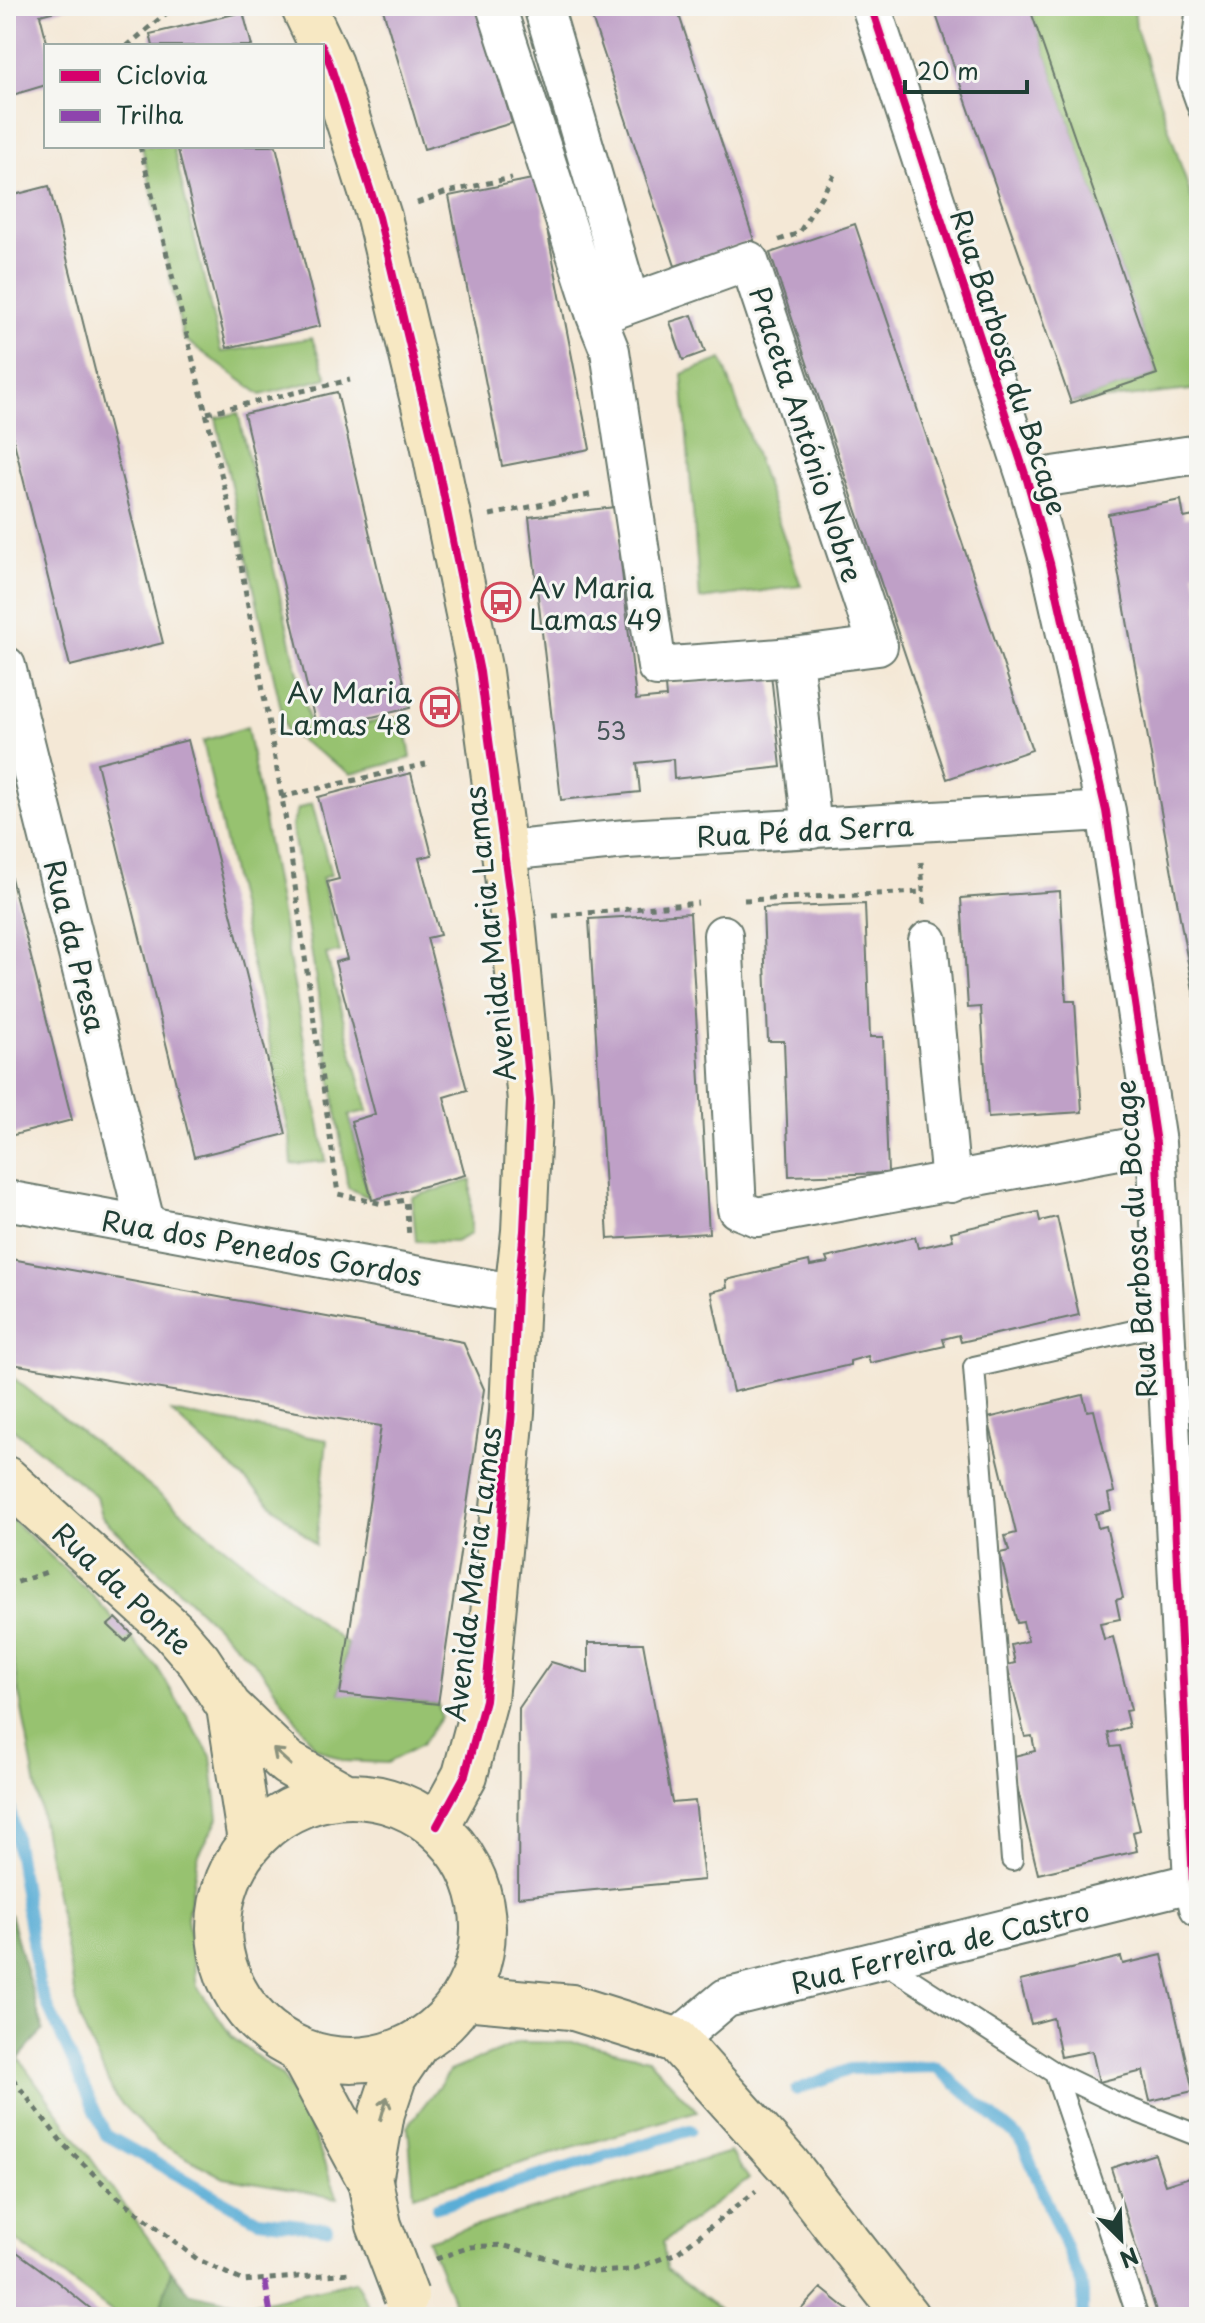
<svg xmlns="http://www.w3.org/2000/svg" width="1205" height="2323" font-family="'Playpen Sans',sans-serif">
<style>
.green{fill:#97c26f;stroke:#5b8052;stroke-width:2}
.forest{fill:#79a862;stroke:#4c724b;stroke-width:2}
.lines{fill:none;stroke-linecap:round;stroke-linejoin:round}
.stream{stroke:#5aadd6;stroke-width:12}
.building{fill:#bfa0c7}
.lane-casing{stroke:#6a796d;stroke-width:24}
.street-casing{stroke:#6a796d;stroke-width:42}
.secondary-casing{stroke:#6a796d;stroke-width:48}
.path{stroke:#6a796d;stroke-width:5;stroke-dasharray:6 6;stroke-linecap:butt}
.lane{stroke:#fff;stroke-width:20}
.street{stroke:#fff;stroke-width:38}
.secondary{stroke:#f7e8c3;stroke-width:44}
.secondary-bridge-casing{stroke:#6a796d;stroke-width:48;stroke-linecap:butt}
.secondary-bridge{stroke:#f7e8c3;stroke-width:44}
.quiet{stroke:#8e44ad;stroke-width:6;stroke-dasharray:12 6;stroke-linecap:butt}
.cycleway-casing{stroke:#f6f6f2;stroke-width:13}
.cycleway{stroke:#d6006c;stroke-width:8}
.oneway{stroke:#8b927c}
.labels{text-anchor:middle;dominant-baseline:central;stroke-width:6;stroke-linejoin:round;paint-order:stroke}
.number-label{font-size:24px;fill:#475659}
.street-label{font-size:28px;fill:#1f3d34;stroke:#f6f6f2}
.poi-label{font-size:28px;fill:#1f3d34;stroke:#f6f6f2;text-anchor:start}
</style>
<rect width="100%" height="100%" fill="#f6f6f2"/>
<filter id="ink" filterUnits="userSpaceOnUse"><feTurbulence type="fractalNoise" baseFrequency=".0125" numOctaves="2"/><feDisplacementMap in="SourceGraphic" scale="16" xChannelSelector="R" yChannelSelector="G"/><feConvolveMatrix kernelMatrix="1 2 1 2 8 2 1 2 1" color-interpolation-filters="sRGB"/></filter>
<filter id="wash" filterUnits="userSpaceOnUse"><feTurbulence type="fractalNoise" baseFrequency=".006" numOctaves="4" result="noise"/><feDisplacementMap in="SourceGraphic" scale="32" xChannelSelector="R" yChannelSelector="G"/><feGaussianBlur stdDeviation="1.8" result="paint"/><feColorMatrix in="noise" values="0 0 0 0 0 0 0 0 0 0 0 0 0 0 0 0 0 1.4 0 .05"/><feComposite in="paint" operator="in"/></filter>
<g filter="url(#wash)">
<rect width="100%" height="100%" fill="#f4e8d6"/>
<path class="green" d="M 1029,6 L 1134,6 L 1136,28 L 1199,221 L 1199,389 L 1071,403 L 1157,374 Z
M 142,146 L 173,146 L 221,352 L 312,338 L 327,378 L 261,395 L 183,338 Z
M 722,359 L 801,586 L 700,599 L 682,374 Z
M 238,413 L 312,734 L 404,716 L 411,758 L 351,774 L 286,731 L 216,418 Z
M 247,727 L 326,1161 L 292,1164 L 290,1137 L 203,741 Z
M 312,803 L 331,875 L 322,878 L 340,952 L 326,954 L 368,1111 L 349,1115 L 368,1197 L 348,1188 L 292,826 L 298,809 Z
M 471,1180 L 471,1234 L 455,1242 L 416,1241 L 412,1197 Z
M 6,1372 L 347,1644 L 340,1693 L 438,1704 L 441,1717 L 421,1745 L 387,1763 L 343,1761 L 315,1747 L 260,1668 L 101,1516 L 96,1496 L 6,1423 Z
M 171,1412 L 327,1440 L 316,1545 Z
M 6,1514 L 93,1596 L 157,1667 L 211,1756 L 218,1818 L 198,1856 L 187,1918 L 197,1986 L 232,2037 L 283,2077 L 310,2126 L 338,2198 L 224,2178 L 159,2143 L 115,2097 L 80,2020 L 44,1832 L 6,1620 Z
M 520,2042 L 581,2043 L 648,2059 L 697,2111 L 414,2195 L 408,2126 L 450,2071 Z
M 6,2046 L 15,2053 L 171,2270 L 158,2317 L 119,2317 L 6,2233 Z
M 730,2152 L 749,2179 L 663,2242 L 666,2269 L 730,2317 L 459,2317 L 428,2240 Z
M 355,2281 L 375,2317 L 251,2317 L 248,2305 Z"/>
<path class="forest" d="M 6,1914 L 10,1914 L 43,2030 L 20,2057 L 6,2046 Z
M 171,2270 L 190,2293 L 248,2305 L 251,2317 L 158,2317 Z"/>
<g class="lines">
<path class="stream" d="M 6,1782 L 40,1989 L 106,2135 L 258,2220 L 327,2228
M 796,2090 L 850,2069 L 936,2067 L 1021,2140 L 1083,2288 L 1083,2317
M 437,2207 L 690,2130"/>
</g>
<g id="blocks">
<path class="building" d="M 6,6 L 71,7 L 40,15 L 48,46 L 46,85 L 6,97 Z
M 382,6 L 477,6 L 512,123 L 424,149 Z
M 588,6 L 676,6 L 754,240 L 675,266 Z
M 933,6 L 1029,6 L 1157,374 L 1071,403 Z
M 243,12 L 252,46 L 153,46 L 150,34 Z
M 177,146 L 276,146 L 320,326 L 227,348 Z
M 537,178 L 590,449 L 502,466 L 449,196 Z
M 49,186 L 163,643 L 70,666 L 6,410 L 6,197 Z
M 855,224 L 1032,750 L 947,779 L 770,253 Z
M 692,315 L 705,352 L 683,360 L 670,322 Z
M 337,392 L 410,708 L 317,730 L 244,414 Z
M 1181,500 L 1184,518 L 1199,515 L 1199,571 L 1194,572 L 1197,586 L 1199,585 L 1197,1013 L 1108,514 Z
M 615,507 L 636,700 L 666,697 L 665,686 L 771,674 L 781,767 L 674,779 L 673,759 L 637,763 L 640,792 L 561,800 L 529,517 Z
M 504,590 L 508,614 L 498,616 L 494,592 Z
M 444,695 L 448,718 L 438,720 L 434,697 Z
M 188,740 L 286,1134 L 194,1157 L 97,763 Z
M 411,773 L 432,855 L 419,858 L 440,935 L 427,938 L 467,1090 L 444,1097 L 465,1175 L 372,1200 L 351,1121 L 375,1114 L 335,962 L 347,959 L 327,882 L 339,879 L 318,797 Z
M 11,878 L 72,1120 L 6,1137 L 6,879 Z
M 1060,891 L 1066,1001 L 1075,1001 L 1082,1112 L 988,1118 L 981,1007 L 968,1008 L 961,898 Z
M 865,904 L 870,1037 L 883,1037 L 888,1173 L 789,1176 L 784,1041 L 768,1041 L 763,908 Z
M 690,913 L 709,1233 L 608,1239 L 589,919 Z
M 1038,1212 L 1040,1221 L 1057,1217 L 1079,1315 L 961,1342 L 959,1335 L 943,1339 L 945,1346 L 870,1363 L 868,1356 L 850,1361 L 850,1365 L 733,1392 L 711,1292 L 727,1288 L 726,1280 L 809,1261 L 810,1266 L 828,1263 L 826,1258 L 915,1237 L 918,1248 L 953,1240 L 951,1232 Z
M 6,1258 L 463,1342 L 484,1389 L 438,1704 L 340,1694 L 381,1426 L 6,1363 Z
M 1083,1395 L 1087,1411 L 1094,1410 L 1114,1492 L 1108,1494 L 1111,1510 L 1095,1514 L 1098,1528 L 1106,1526 L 1123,1598 L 1116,1600 L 1120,1619 L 1100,1623 L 1104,1639 L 1113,1637 L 1131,1710 L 1125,1711 L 1129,1727 L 1108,1733 L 1111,1747 L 1120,1746 L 1140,1830 L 1133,1832 L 1137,1851 L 1038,1874 L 1010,1757 L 1035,1751 L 1032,1736 L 1025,1737 L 1007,1665 L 1015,1663 L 1011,1645 L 1028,1641 L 1023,1622 L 1017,1623 L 1000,1553 L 1009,1551 L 1005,1536 L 1016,1533 L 988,1418 Z
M 116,1618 L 132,1634 L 125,1641 L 108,1625 Z
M 588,1643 L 643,1643 L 672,1803 L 695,1801 L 704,1880 L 518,1897 L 519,1708 L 551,1662 L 588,1673 Z
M 1162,1955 L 1193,2091 L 1150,2101 L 1143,2071 L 1099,2082 L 1092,2051 L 1061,2057 L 1053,2018 L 1031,2024 L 1020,1981 L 1121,1957 L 1123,1964 Z
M 1155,2154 L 1165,2185 L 1199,2174 L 1199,2317 L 1158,2317 L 1111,2168 Z
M 6,2244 L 55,2280 L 101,2317 L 6,2317 Z
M 821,2288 L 857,2317 L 794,2317 Z"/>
</g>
</g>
<g filter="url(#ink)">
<use href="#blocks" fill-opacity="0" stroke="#6a796d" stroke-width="2"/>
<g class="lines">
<defs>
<path id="lane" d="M 1197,6 L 1188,79 L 1199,110
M 1012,1860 L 974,1367 L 1164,1324
M 882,1961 L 1055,2073 L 1123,2106 L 1199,2136
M 1055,2073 L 1138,2317"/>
<path id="street" d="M 496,6 L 596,316 L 749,261 L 878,646 L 793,657 L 657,667 L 610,351 L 596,316
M 543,6 L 630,303
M 871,6 L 1027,480 L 1050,563 L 1106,811 L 1156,1143 L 1193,1882 L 1199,1907
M 1027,480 L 1199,454
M 793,657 L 812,829
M 6,666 L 146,1226
M 504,851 L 626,839 L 1106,811
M 723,935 L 737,1209 L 757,1217 L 1156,1143
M 928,941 L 951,1183
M 6,1200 L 517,1294
M 676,2040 L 726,1998 L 1199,1881"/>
<path id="secondary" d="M 303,6 L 322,46
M 322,46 L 330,64 L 379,217 L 433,443 L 480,672 L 513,920 L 530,1101 L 524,1231 L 517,1294 L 512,1412 L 485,1700 L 465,1775 L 437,1826
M 6,1479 L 173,1631 L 199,1661 L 229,1707 L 287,1763 L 344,1795
M 229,1707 L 250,1841
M219 1928a132 132 0 1 1 264 0a132 132 0 1 1-264 0Z
M 464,1997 L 571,2007 L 676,2040 L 788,2165 L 907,2317
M 300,2051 L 370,2181
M 370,2181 L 382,2113 L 394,2077 L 417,2043"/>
</defs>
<use href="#lane" class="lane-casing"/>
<use href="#street" class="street-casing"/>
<use href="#secondary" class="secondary-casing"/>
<path class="path" d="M 127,46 L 175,6
M 140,146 L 234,526 L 286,821 L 338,1194 L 383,1204 L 406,1200 L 409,1236
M 417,203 L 447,192 L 512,178
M 779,240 L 799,233 L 834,175
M 207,413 L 350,380
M 490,515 L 594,494
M 281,797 L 426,764
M 921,862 L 924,904
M 744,900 L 923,892
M 553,916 L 698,903
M 6,1586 L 47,1572
M 6,2070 L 64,2145 L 114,2194 L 197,2259 L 243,2281 L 352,2273
M 436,2259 L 470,2247 L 502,2245 L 595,2272 L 630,2270 L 677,2253 L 756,2191"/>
<use href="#lane" class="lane"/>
<use href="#street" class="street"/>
<use href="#secondary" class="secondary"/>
<defs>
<path id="secondary-bridge" d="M 370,2181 L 379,2225 L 406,2296"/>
</defs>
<use href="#secondary-bridge" class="secondary-bridge-casing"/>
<use href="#secondary-bridge" class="secondary-bridge"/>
<path class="quiet" d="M 265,2281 L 271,2317"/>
<defs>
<path id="cycleway" d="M 871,6 L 1027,480 L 1050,563 L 1106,811 L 1156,1143 L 1193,1882 L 1199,1907
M 322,46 L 330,64 L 379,217 L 433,443 L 480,672 L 513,920 L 530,1101 L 524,1231 L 517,1294 L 512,1412 L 485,1700 L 465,1775 L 437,1826"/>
</defs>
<use href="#cycleway" class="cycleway-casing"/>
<use href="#cycleway" class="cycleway"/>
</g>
<defs><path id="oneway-shaft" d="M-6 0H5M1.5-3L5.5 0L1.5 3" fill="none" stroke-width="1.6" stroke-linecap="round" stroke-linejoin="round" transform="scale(2)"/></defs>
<g class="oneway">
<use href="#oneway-shaft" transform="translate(282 1757) rotate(-138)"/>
<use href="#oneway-shaft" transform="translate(384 2108) rotate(-74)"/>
</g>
</g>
<defs>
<symbol id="bus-ring" viewBox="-11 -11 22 22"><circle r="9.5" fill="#f6f6f2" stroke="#d1495b" stroke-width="1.5"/><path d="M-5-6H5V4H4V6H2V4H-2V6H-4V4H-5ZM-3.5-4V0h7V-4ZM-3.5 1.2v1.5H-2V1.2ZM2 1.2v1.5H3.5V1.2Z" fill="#d1495b"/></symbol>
</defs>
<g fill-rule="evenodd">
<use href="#bus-ring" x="479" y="580" width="44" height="44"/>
<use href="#bus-ring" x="418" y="685" width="44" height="44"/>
</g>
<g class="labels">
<g class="number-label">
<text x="611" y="730">53</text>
</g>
<g class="street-label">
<text transform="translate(1010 362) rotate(72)">Rua Barbosa du Bocage</text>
<text transform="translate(807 434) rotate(72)">Praceta António Nobre</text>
<text transform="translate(805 830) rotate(-3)">Rua Pé da Serra</text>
<text transform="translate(489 934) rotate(-96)">Avenida Maria Lamas</text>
<text transform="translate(76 946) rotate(76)">Rua da Presa</text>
<text transform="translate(1135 1239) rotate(-94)">Rua Barbosa du Bocage</text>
<text transform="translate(262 1247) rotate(10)">Rua dos Penedos Gordos</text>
<text transform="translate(472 1574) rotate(-83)">Avenida Maria Lamas</text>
<text transform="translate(123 1588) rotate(43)">Rua da Ponte</text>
<text transform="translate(940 1946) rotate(-14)">Rua Ferreira de Castro</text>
</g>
<g class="poi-label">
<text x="529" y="586">Av Maria<tspan x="529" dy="32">Lamas 49</tspan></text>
<text x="412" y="691" text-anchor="end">Av Maria<tspan x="412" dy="32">Lamas 48</tspan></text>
</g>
</g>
<rect width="1205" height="2323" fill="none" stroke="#f6f6f2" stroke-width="32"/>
<rect x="44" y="44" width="280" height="104" fill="#f6f6f2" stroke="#a0aca6" stroke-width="2"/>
<rect x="60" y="70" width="40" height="12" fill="#d6006c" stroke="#a0aca6" stroke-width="2"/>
<text x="116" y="84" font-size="24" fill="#1f3d34">Ciclovia</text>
<rect x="60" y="110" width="40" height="12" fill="#8e44ad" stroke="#a0aca6" stroke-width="2"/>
<text x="116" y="124" font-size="24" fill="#1f3d34">Trilha</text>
<g transform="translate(1121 2239) rotate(156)" stroke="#f6f6f2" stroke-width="6" paint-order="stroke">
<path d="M0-6L14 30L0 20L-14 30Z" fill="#1f3d34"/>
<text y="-12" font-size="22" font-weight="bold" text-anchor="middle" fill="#1f3d34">N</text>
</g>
<path d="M905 80v12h122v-12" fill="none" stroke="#1f3d34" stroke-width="4"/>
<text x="917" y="80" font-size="24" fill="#1f3d34" stroke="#f6f6f2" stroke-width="6" paint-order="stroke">20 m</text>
</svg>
